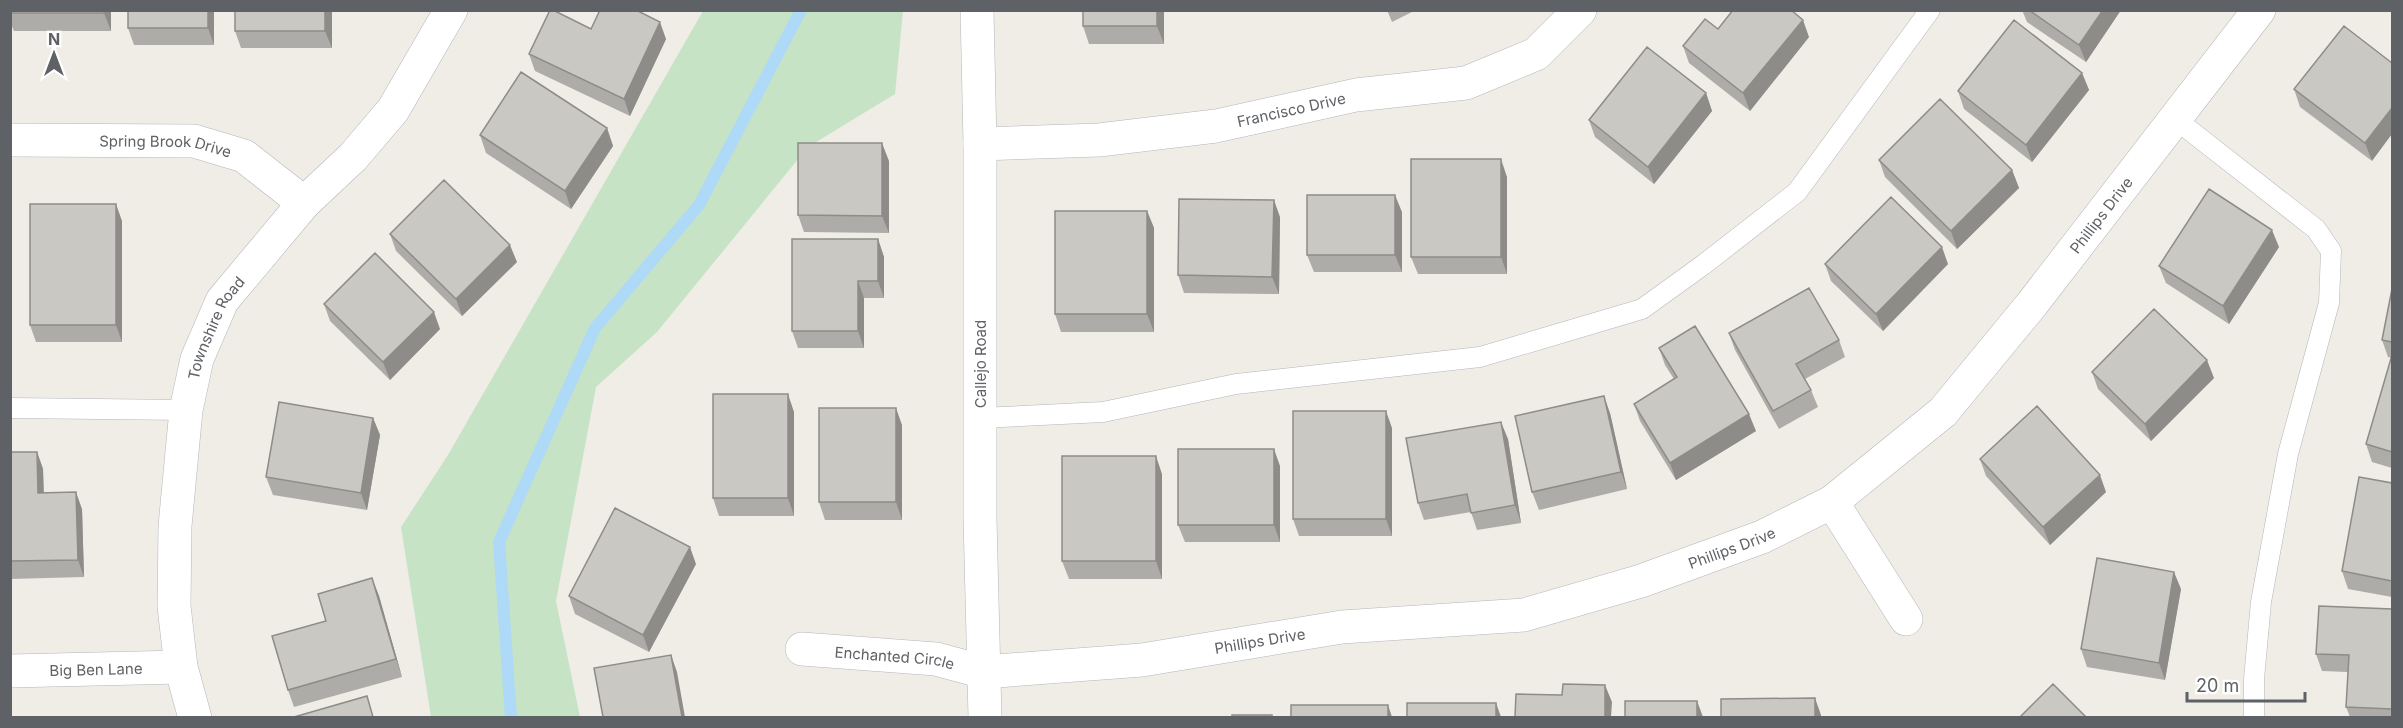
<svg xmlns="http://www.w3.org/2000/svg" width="2403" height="728" font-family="Inter,sans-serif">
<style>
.green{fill:#c6e4c5}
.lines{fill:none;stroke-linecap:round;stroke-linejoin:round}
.stream{stroke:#aed9f7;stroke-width:12}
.service-casing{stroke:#b3b6ba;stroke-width:21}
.minor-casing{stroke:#b3b6ba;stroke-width:34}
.tertiary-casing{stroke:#b3b6ba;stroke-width:34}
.service{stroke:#fff;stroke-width:20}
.minor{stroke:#fff;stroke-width:33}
.tertiary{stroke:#fff;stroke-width:33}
.wall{fill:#aeaca8}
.shaded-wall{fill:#8d8c88}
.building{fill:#cac8c3;stroke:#8d8c88;stroke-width:1.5}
.labels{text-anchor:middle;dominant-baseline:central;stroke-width:4.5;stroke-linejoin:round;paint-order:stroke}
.street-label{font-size:15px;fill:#5e6165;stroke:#fff}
</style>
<rect width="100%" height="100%" fill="#efede6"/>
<path class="green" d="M 703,11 L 903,11 L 895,94 L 808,147 L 657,332 L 596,387 L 556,601 L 580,717 L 431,717 L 401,527 L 448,455 Z"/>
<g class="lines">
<path class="stream" d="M 511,718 L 499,542 L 595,328 L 699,205 L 801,10"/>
<defs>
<path id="service" d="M 2174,118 L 2316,229 L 2331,251 L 2329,303 L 2288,454 L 2261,602 L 2254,679 L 2254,718
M 10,408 L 186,410
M 980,418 L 1103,412 L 1236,384 L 1480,357 L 1642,309 L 1703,265 L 1797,192 L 1930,10"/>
<g id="minor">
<path id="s1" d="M 10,140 L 194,141 L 244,156 L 304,203"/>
<path id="s2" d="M 980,144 L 1099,140 L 1216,126 L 1356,95 L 1466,83 L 1536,54 L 1580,10"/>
<path d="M 1832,502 L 1906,619"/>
<path id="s3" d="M 802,649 L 936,659 L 984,672 L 1142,660 L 1342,627 L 1524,615 L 1641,581 L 1762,537 L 1832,502 L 1943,412 L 2032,304 L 2259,10"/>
<path id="s4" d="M 10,671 L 181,667"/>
<path id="s5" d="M 195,718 L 181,667 L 174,606 L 175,526 L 186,410 L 197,359 L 222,301 L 304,203 L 353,157 L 393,110 L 451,10"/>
</g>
<path id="tertiary" d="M 977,10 L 980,144 L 980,518 L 985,718"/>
</defs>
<use href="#service" class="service-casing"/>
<use href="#minor" class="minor-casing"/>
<use href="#tertiary" class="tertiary-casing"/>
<use href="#service" class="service"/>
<use href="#minor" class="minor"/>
<use href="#tertiary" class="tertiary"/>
</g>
<path class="wall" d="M 10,10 L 111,10 L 111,31 L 14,31 L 10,22 Z
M 214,10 L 214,45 L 134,45 L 128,28 Z
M 332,10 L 332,48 L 241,48 L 235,31 Z
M 1164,10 L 1164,44 L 1089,44 L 1083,26 Z
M 1387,10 L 1416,10 L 1392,22 Z
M 2022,10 L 2121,10 L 2086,62 L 2027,22 Z
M 2344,26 L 2372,161 L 2300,107 L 2294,89 Z
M 591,29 L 666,39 L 630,116 L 535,71 L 529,54 Z
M 1718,29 L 1809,37 L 1750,111 L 1689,63 L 1683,46 Z
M 2082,73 L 2089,90 L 2032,162 L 1964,109 L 1958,91 Z
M 1706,93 L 1712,111 L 1654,184 L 1595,137 L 1589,120 Z
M 607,128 L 613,146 L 571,209 L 486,153 L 480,135 Z
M 1879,160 L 2012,170 L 2019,188 L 1957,249 L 1885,177 Z
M 889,161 L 889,233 L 804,232 L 798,215 Z
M 1507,177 L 1507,274 L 1418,274 L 1411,257 Z
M 1147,211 L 1154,228 L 1154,332 L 1061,332 L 1055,314 Z
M 1402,212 L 1402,272 L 1314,272 L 1307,255 Z
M 1280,217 L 1279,294 L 1184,293 L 1178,275 Z
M 122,221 L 122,342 L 36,342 L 30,325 Z
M 390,234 L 517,262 L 462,316 L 396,251 Z
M 878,239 L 884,257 L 884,298 L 864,298 L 864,348 L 798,348 L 792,331 Z
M 2279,247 L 2229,324 L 2166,283 L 2159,266 Z
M 1825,264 L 1948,264 L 1883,331 L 1831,281 Z
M 2392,289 L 2392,468 L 2372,462 L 2366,444 L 2392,358 L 2388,357 L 2382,340 Z
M 324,304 L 440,329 L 390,380 L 330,321 Z
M 1729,333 L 1839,340 L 1845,357 L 1805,379 L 1811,390 L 1818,407 L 1779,429 L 1735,350 Z
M 1659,348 L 1756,431 L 1676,480 L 1640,421 L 1634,404 L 1674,379 L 1665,365 Z
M 2092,372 L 2214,378 L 2151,441 L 2098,389 Z
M 794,412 L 794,516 L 719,516 L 713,498 Z
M 1610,413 L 1627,489 L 1539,510 L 1532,492 Z
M 373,418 L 380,435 L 367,510 L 273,495 L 266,477 Z
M 902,425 L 902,520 L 825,520 L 819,502 Z
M 1392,428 L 1392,536 L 1299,536 L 1293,519 Z
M 1508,439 L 1521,523 L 1477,530 L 1471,512 L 1424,520 L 1418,503 Z
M 10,452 L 37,452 L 43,469 L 44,493 L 82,509 L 84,577 L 10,579 Z
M 1980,459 L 2106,492 L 2050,545 L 1986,476 Z
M 1280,466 L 1280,542 L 1185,542 L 1178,525 Z
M 1162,474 L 1162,579 L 1069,579 L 1062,561 Z
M 2392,483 L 2392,597 L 2348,589 L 2342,571 Z
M 696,564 L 649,652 L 575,614 L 569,596 Z
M 372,578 L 379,596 L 402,677 L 294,707 L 288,690 Z
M 2181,589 L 2165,680 L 2087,667 L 2081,649 Z
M 2392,609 L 2392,717 L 2350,717 L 2346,707 L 2348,672 L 2322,671 L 2316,654 Z"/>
<path class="shaded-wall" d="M 104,10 L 111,10 L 111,31 L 104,13 Z
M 208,10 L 214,10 L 214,45 L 208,28 Z
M 325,10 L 332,10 L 332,48 L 325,31 Z
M 1157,10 L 1164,10 L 1164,44 L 1157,26 Z
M 2103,10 L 2121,10 L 2086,62 L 2079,45 Z
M 1803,20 L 1809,37 L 1750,111 L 1743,93 Z
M 660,22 L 666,39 L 630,116 L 624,99 Z
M 2082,73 L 2089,90 L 2032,162 L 2026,145 Z
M 1706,93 L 1712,111 L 1654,184 L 1648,167 Z
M 2392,108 L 2392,134 L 2372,161 L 2365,143 Z
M 607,128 L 613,146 L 571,209 L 565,191 Z
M 882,143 L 889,161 L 889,233 L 882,216 Z
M 1501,159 L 1507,177 L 1507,274 L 1501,257 Z
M 2012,170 L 2019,188 L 1957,249 L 1951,231 Z
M 1395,195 L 1402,212 L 1402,272 L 1395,255 Z
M 1274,200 L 1280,217 L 1279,294 L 1272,277 Z
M 116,204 L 122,221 L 122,342 L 116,325 Z
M 1147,211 L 1154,228 L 1154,332 L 1147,314 Z
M 2272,230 L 2279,247 L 2229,324 L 2223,306 Z
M 878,239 L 884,257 L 884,298 L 878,281 Z
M 510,245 L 517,262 L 462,316 L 456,299 Z
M 1942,247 L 1948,264 L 1883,331 L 1876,314 Z
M 858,281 L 864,298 L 864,348 L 858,331 Z
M 434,312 L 440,329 L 390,380 L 383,362 Z
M 2207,360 L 2214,378 L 2151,441 L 2145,424 Z
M 788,394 L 794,412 L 794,516 L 788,498 Z
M 1604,396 L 1610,413 L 1627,489 L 1621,472 Z
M 896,408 L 902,425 L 902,520 L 896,502 Z
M 1386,411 L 1392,428 L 1392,536 L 1386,519 Z
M 1749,414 L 1756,431 L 1676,480 L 1670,463 Z
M 373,418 L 380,435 L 367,510 L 361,493 Z
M 1501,422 L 1508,439 L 1521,523 L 1515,505 Z
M 1274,449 L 1280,466 L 1280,542 L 1274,525 Z
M 37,452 L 43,469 L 44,510 L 38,493 Z
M 1156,456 L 1162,474 L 1162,579 L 1156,561 Z
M 2100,475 L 2106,492 L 2050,545 L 2043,527 Z
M 76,492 L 82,509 L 84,577 L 78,560 Z
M 690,547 L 696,564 L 649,652 L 643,635 Z
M 2174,572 L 2181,589 L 2165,680 L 2159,663 Z
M 372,578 L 379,596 L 402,677 L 396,659 Z
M 671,655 L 677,672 L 685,717 L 682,717 Z
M 1605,685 L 1612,702 L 1611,717 L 1605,717 Z
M 1815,698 L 1821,715 L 1821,717 L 1815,717 Z
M 1697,701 L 1703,717 L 1697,717 Z
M 1496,703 L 1501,717 L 1496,717 Z
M 1388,705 L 1392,717 L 1388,717 Z"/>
<path class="building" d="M 10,10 L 104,10 L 104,13 L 10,13 Z
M 128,10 L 208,10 L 208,28 L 128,28 Z
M 235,10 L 325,10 L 325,31 L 235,31 Z
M 550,10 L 553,10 L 591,29 L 600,10 L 636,10 L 660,22 L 624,99 L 529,54 Z
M 1083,10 L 1157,10 L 1157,26 L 1083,26 Z
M 1733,10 L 1791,10 L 1803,20 L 1743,93 L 1683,46 L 1705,19 L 1718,29 Z
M 2029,10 L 2103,10 L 2079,45 Z
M 2014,20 L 2082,73 L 2026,145 L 1958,91 Z
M 2344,26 L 2392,63 L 2392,108 L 2365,143 L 2294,89 Z
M 1647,47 L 1706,93 L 1648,167 L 1589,120 Z
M 521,72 L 607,128 L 565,191 L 480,135 Z
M 1940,99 L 2012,170 L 1951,231 L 1879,160 Z
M 798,143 L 882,143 L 882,216 L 798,215 Z
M 1411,159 L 1501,159 L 1501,257 L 1411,257 Z
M 444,180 L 510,245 L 456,299 L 390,234 Z
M 2209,189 L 2272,230 L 2223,306 L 2159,266 Z
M 1307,195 L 1395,195 L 1395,255 L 1307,255 Z
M 1891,197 L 1942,247 L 1876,314 L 1825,264 Z
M 1179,199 L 1274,200 L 1272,277 L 1178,275 Z
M 30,204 L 116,204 L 116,325 L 30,325 Z
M 1055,211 L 1147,211 L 1147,314 L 1055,314 Z
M 792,239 L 878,239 L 878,281 L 858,281 L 858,331 L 792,331 Z
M 375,253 L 434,312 L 383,362 L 324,304 Z
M 1809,288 L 1839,340 L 1796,364 L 1811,390 L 1773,411 L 1729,333 Z
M 2392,289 L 2392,342 L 2382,340 Z
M 2154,309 L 2207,360 L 2145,424 L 2092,372 Z
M 1695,326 L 1749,414 L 1670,463 L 1634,404 L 1677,377 L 1659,348 Z
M 2392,355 L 2392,452 L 2366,444 Z
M 713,394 L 788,394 L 788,498 L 713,498 Z
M 1604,396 L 1621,472 L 1532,492 L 1515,416 Z
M 279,402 L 373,418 L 361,493 L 266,477 Z
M 2037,406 L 2100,475 L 2043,527 L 1980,459 Z
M 819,408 L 896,408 L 896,502 L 819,502 Z
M 1293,411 L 1386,411 L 1386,519 L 1293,519 Z
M 1501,422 L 1515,505 L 1471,513 L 1467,494 L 1418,503 L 1406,438 Z
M 1178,449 L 1274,449 L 1274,525 L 1178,525 Z
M 10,452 L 37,452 L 38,493 L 76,492 L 78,560 L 10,561 Z
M 1062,456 L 1156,456 L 1156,561 L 1062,561 Z
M 2359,477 L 2392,483 L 2392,581 L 2342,571 Z
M 615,508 L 690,547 L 643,635 L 569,596 Z
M 2097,558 L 2174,572 L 2159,663 L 2081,649 Z
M 372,578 L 396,659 L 288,690 L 272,636 L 326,621 L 318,594 Z
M 2319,606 L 2392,609 L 2392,709 L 2346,707 L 2349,655 L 2316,654 Z
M 671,655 L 682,717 L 603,717 L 594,668 Z
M 1563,684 L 1605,685 L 1605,717 L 1515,717 L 1516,694 L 1562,695 Z
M 2053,684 L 2086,717 L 2020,717 Z
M 367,696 L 373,717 L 294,717 Z
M 1815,698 L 1815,717 L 1721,717 L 1721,699 Z
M 1625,701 L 1697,701 L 1697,717 L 1625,717 Z
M 1407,703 L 1496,703 L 1496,717 L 1407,717 Z
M 1291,705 L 1388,705 L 1388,717 L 1291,717 Z
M 1232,715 L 1272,715 L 1272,717 L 1232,717 Z"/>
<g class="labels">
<g class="street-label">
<text stroke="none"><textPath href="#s2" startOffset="314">Francisco Drive</textPath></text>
<text stroke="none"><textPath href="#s1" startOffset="156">Spring Brook Drive</textPath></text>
<text stroke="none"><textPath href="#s3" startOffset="1452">Phillips Drive</textPath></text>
<text stroke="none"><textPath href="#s5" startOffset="399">Townshire Road</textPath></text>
<text transform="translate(980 364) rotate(-90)">Callejo Road</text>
<text stroke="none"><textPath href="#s3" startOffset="946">Phillips Drive</textPath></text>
<text stroke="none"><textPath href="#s3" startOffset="462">Phillips Drive</textPath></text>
<text stroke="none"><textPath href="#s3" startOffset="93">Enchanted Circle</textPath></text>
<text stroke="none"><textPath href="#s4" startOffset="86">Big Ben Lane</textPath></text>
</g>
</g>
<rect width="2403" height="728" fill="none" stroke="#5e6165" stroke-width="24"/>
<g transform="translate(54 54)" stroke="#ffffff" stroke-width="4.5" paint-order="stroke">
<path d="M0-4.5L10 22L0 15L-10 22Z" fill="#5e6165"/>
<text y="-9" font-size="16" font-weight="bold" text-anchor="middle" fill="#5e6165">N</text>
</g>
<path d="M2187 692v9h118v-9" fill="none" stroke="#5e6165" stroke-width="3"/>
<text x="2196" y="692" font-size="18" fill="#5e6165" stroke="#ffffff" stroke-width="4.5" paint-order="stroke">20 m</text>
</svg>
